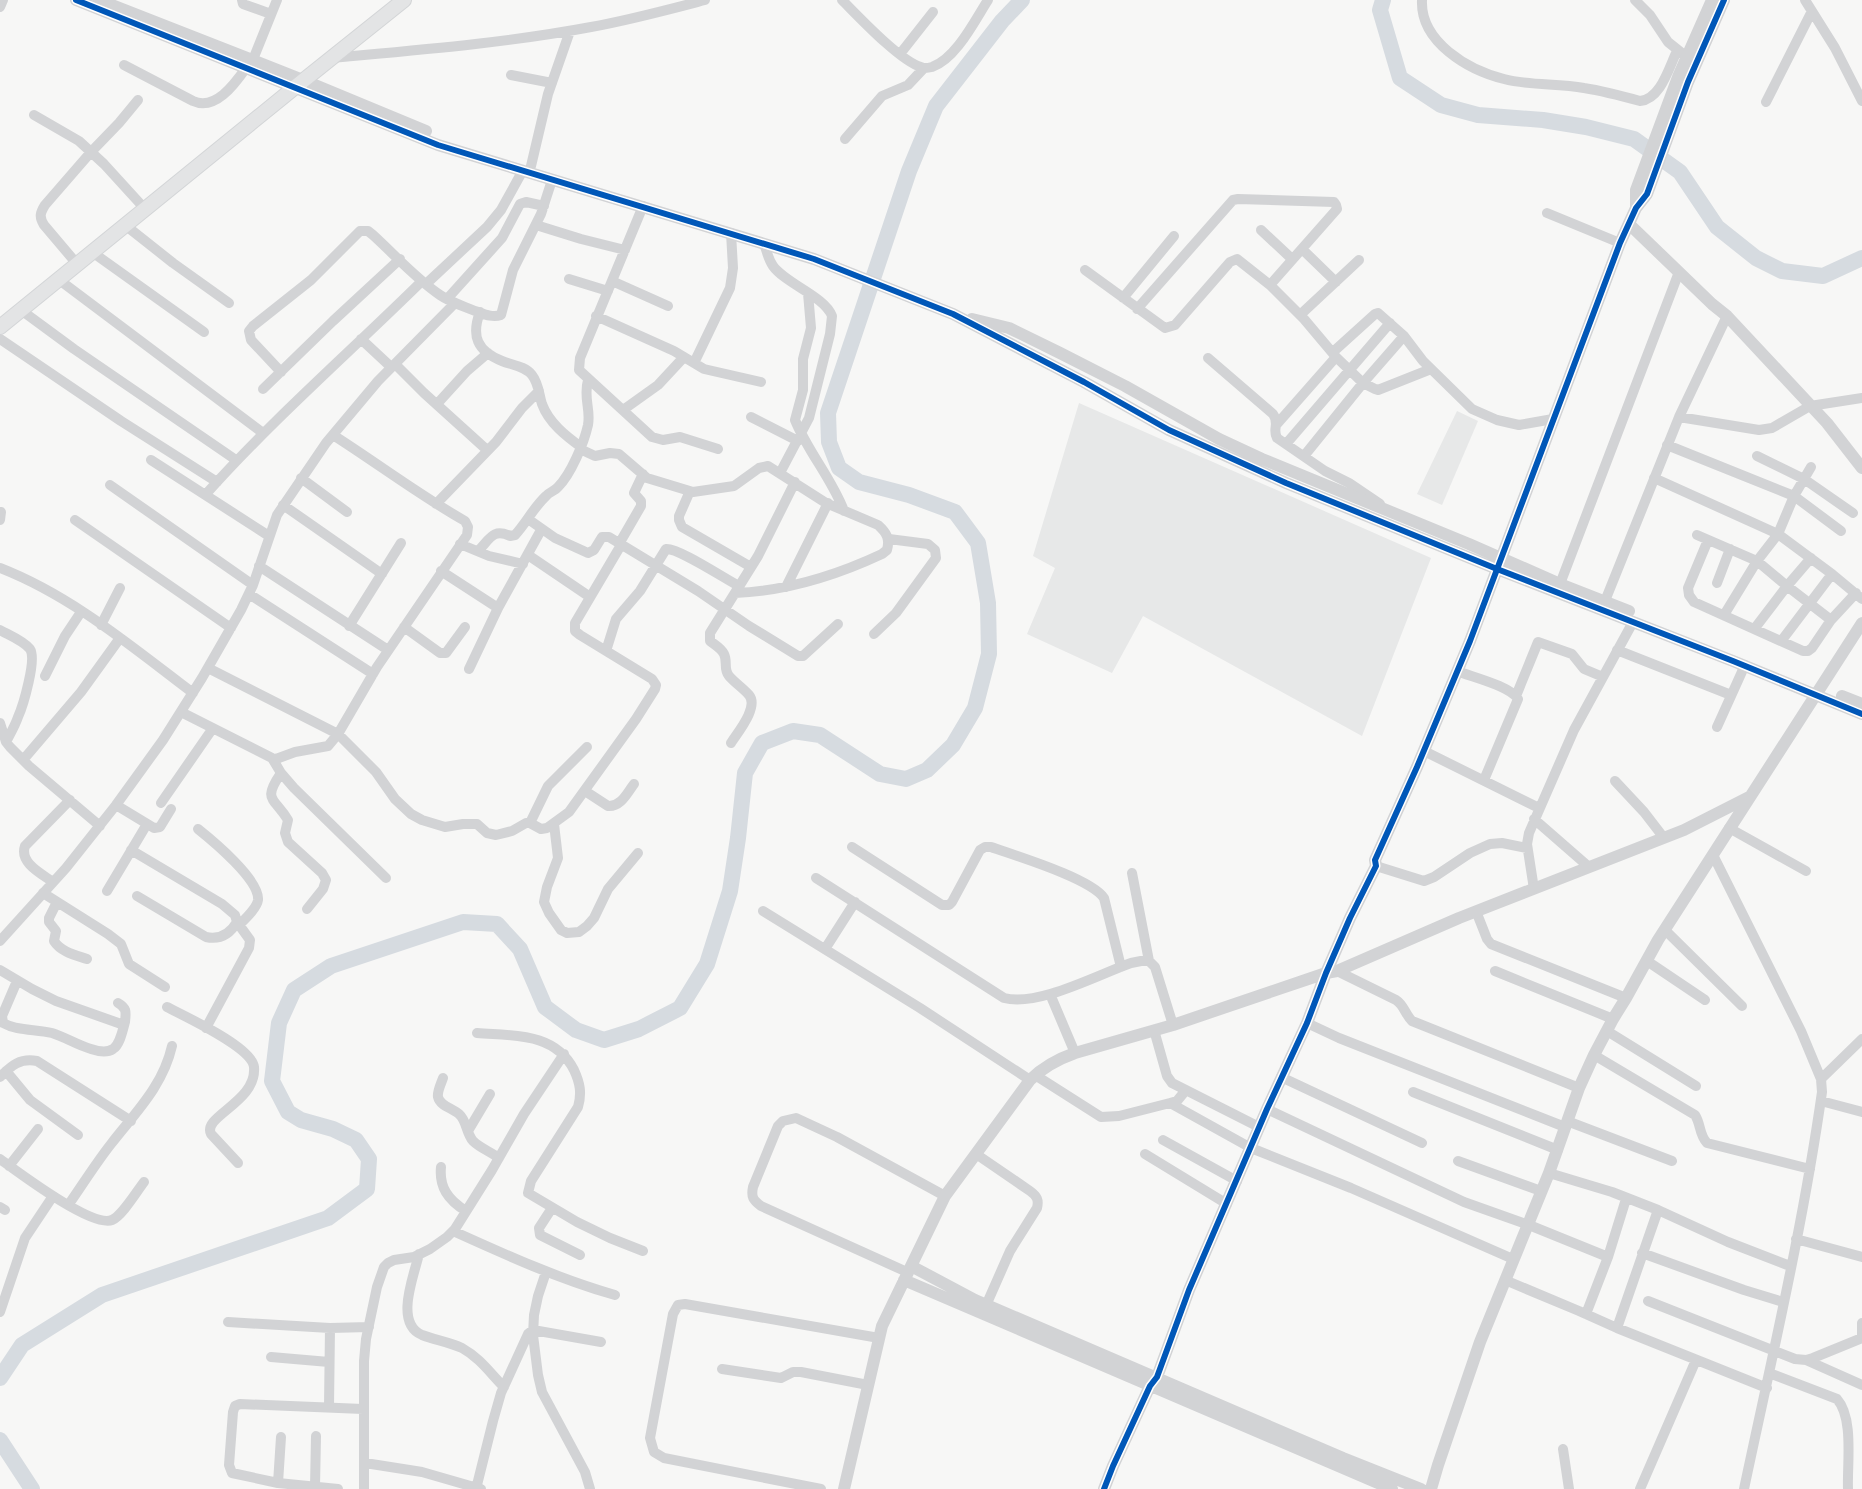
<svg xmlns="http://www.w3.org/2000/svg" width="1862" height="1489" font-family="Barlow,sans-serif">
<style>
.built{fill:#e7e8e8}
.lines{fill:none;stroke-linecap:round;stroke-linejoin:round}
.river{stroke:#d6dbe0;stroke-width:16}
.secondary-casing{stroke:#d3d5d7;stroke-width:16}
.minor{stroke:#d2d3d5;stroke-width:10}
.tertiary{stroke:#d2d3d5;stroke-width:12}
.secondary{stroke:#e3e4e5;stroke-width:14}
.cycleway-casing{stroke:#fff;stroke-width:9}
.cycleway{stroke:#0057b8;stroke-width:6}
</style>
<rect width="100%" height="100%" fill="#f7f7f6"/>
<path class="built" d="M 1079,403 L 1431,558 L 1362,736 L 1143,616 L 1112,673 L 1027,634 L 1055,568 L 1033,556 Z
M 1457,411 L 1478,421 L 1442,505 L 1417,494 Z"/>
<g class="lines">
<path class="river" d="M 1383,0 L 1380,10 L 1400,78 L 1441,105 L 1478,115 L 1543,120 L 1586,127 L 1634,139 L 1680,172 L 1717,227 L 1756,258 L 1782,271 L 1823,276 L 1862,258
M 0,1378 L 22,1345 L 102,1295 L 328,1218 L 367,1189 L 369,1159 L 356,1140 L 333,1129 L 301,1120 L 288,1112 L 272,1081 L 279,1023 L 294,990 L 331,966 L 463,922 L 497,924 L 520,949 L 545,1007 L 576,1030 L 604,1040 L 639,1029 L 680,1008 L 707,964 L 730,891 L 738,838 L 745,773 L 762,743 L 793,731 L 820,735 L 880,774 L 906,779 L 927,770 L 953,745 L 975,708 L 989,654 L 988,603 L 978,543 L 955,512 L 909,495 L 859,482 L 839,468 L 829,442 L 828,413 L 909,171 L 936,106 L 1002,21 L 1022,0
M 0,1440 L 32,1489"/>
<defs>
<path id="secondary" d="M 0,327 L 294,88 L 404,0"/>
</defs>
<use href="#secondary" class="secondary-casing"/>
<path class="minor" d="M 242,0 L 243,4 L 271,14
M 842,0 C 858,16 900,61 921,67 C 924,69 928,68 932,67 C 956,59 975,20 988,0
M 1422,0 C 1420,42 1468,70 1504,79 C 1530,86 1558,83 1584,88 C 1603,91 1622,96 1640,101 C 1661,99 1669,67 1677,51
M 1635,0 L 1650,15 L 1668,42 L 1683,54
M 1805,0 L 1835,48 L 1862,101
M 0,7 L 3,0
M 900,54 L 933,12
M 331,58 C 418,50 506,43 591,27 C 630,20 667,10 705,0
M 124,65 L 193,101 C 215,111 234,85 246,68
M 250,67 L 277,0
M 511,75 L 552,83
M 1766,102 L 1812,11
M 34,115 L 79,141 L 104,164 L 145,209
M 845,139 L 882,96 L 908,85 L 924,68
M 531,166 L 548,94 L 570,31
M 643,206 L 580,358 L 579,370 L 652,437 L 663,440 L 680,437 L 718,449
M 1547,213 L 1620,243
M 125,225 L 173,263 L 229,303
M 536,225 L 581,239 L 625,250
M 1261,230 L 1292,259
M 764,244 C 767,251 768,259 773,266 C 786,284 824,296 832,316 L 830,334 L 809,418 L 780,473
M 1302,249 L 1336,282
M 92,252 L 204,332
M 77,264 L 44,225 C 39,217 40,213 45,205 L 91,152 L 119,123 L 138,100
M 1085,270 L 1165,328 L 1175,325 L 1230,262 L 1237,259 L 1270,285 L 1304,319 L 1336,357 L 1363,383 L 1375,389 L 1378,390 L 1431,369
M 58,279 L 263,433
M 569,279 L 608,291
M 612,281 L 668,306
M 426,284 L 487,227 L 501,210 L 522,172
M 808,293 L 811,328 L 803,359 L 803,390 L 795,420 C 808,452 832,479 844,511
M 1123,298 L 1174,236
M 447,299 L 502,238 L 520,204 L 526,202 L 544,206
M 1137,309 L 1233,200 L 1238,199 L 1334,202 L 1336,205 L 1337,209 L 1270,285
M 21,310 L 74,349 L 236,460
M 480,312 C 471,336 477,351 502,361 C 512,365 525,366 532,375 C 539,384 539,395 542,404 C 549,423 566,436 581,447
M 1300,315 L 1359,260
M 596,316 L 674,351 L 704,369 L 761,382
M 0,339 L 121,421 L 217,482
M 361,339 L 391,367
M 1333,352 L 1375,314 L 1378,313 L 1404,336 L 1423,361 L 1472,409 L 1497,420 L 1519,425 L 1553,419
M 1208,358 L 1273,414 C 1280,424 1272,429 1277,438 L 1325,471 L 1349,483 L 1380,504
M 694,363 L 730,288 L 733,268 L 731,233
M 395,364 L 424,393 L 487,450
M 281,372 L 251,340 L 249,331 L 253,326 L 311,280 L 360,231 L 368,231 L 373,235 C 395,255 415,278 440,295 C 450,302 463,306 475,311 C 484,314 492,318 501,315 L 513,270 L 541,214 L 552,180
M 263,389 L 333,321 L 400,259
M 437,404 L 467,371 L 488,353
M 623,410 L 658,385 L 684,357
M 751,417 L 798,441
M 1679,417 L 1759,430 L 1772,428 L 1810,406 L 1862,398
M 1277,424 L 1336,357
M 1286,444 L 1390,323
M 1667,445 L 1794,496 L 1841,531
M 580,449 L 595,456 L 610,453 L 619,454 L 647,478 L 693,492 L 734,486 L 759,468 L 768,466 L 826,503 L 878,525 C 887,533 890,539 887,550 L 882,554 C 835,576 787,591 735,593
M 1304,456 L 1363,383 L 1404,336
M 1757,456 L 1804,479 L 1853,513
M 151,460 L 269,536
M 301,478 L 347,512
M 1654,478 L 1778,534 L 1832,574 L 1862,599
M 110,485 L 253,585
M 690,491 L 679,516 L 679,520 L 682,527 L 751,567
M 206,494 C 273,419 350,352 422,281
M 436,504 L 496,442 L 522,408 L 539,391
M 283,505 L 382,574
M 528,519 L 555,538 L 588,553 L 594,550 L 602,537 L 609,537 L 698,591 L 749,626 L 798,656 L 803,656 L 838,624
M 0,520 L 1,512
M 75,520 L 231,628
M 1697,535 L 1757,561 L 1787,586 L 1831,620
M 1708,540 L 1688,588 L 1689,595 L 1694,602 L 1803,651 L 1808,651 L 1812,648 L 1831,620 L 1856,593
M 460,544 L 489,556 L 523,564
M 619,544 L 641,506 L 641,501 L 634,493 L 643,474
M 478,551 C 490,539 493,528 510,536 L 515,535 C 526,523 534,507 546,496 C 549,492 555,491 558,487 C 571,474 584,443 588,425 C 591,409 583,398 588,380
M 528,555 L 590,597
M 259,566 L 388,650
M 0,568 C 72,596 132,647 193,693
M 441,571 L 498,608
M 1717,583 L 1730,549
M 1560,584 L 1679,272
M 786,587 L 828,503
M 249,594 L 373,674
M 1605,601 L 1679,417 L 1727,316
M 1724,615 L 1757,561 L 1778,534 L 1794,496 L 1811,467
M 101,625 L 120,588
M 349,626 L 401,543
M 404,627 L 440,653 L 446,653 L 465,627
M 1755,628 L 1787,586 L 1811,558
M 0,630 C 9,635 24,641 30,649 C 37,659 23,706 18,717 C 15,726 10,734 6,742
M 874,634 L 896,613 L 936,558 L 935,550 L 928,544 L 889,539
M 1782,640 L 1832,574
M 1617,650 L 1731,695
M 606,651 L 616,619 L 640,591 L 666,549 C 679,548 725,579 739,586
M 208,668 L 338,734 L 376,772 L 395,799 L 411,814 L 422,820 L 445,827 L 463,824 L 477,824 L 487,833 L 496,835 L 512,831 L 526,823 L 530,823 L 541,829 L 547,828 L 569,812 L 636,719 L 655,689 L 656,685 L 652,679 L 580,635 L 575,631 L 575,623 L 621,545
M 469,669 L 498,608 L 541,530
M 1457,671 C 1472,677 1510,686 1518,699 L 1484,780
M 45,676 L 65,636 L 81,612
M 1516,696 L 1538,642 L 1572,654 L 1584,669 L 1603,677
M 181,712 L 272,758 L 276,759 L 295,752 L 328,746 L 338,734 L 377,667 L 467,535 L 468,527 L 465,521 C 419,495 377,463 333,435
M 0,723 L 6,742 L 10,747 L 29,766 L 100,826
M 1717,727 L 1745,665
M 731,743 C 738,732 759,707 749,695 C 743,688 735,683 729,676 C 723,669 728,662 724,654 C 721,648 715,645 710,641 L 710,633 L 758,556 L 795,482
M 1424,751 L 1539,808
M 272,758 L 281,773 L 294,788 L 386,878
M 23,760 L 81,692 L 120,638
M 281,773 C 262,801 274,797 288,820 L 285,833 L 288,842 L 322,873 L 326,880 L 323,889 L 307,909
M 1615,781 L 1644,812 L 1664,838
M 585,791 L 608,806 C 621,807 627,793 634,784
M 161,803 L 213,728
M 116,805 L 154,828 L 160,827 L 171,809
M 1534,819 L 1589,867
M 530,823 L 548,786 L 587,747
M 554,824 L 558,858 L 547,887 L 544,902 L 549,913 L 561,930 L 567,933 L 579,932 L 587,926 L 594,918 L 608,889 L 638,853
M 1729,828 L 1806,871
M 198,829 C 213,841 260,880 258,900 C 257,908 245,919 239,925
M 852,847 L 942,905 L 949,905 L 952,902 L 980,850 L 985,847 L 991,847 C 1016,856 1090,878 1104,898 L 1121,967
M 131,850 L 222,904 L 235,915 L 237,922 C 230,934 220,940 206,937 L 137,896
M 1713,855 L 1801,1031 L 1821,1079 L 1822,1092 C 1803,1226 1772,1357 1744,1489
M 1376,866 L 1424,881 L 1434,877 L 1470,853 L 1490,844 L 1502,843 L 1527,848
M 1132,873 L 1149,961
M 816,878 L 1004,998 C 1038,1007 1097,975 1131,963 L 1141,961 L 1149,961 L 1155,967 L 1173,1025
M 53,882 C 42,874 19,863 25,846 L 70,800
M 1534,889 L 1527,844 L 1529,833 L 1574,730 L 1633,622
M 107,891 L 147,824
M 43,893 L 108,934 L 121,944 L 129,964 L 165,987
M 57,902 L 49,918 L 49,922 L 56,931 L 54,941 C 61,952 75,955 87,959
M 763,911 L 920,1008 L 1030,1080
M 1476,911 L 1487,939 L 1491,944 L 1626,998
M 1665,930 L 1742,1006
M 0,941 L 66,868 L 116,805 L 163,740 L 202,678 L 241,610 L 253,585 L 277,515 L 326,443 L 378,381 L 455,303
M 825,949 L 855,902
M 1647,961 L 1705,1000
M 0,970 L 32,989 L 56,1001 L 124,1025
M 1337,971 L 1396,1000 C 1404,1005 1405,1014 1412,1021 L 1579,1088
M 1495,971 L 1613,1019
M 17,981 L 2,1016 L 3,1023 C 17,1031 36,1029 52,1033 C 65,1037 77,1045 91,1049 C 97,1051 107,1053 113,1049 C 120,1045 123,1029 125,1022 C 126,1012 127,1008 118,1003
M 1050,994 L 1075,1053
M 167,1007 C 186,1017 252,1047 254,1067 C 257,1102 202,1116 211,1134 L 238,1163
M 1307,1023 L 1339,1038 L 1565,1127
M 206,1028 L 249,948 L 250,940 L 237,922
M 1154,1030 L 1167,1076 L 1172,1083 L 1259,1127
M 1607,1031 L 1696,1086
M 477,1033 C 513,1036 555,1032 574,1070 C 580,1083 582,1093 578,1107 L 531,1181 L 528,1193 L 577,1222 L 610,1238 L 643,1251
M 1594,1055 L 1695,1115 C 1701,1124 1699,1135 1707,1143 L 1810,1169
M 6,1071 L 30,1100 L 78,1135
M 1035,1075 L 1101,1117 L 1119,1116 L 1170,1103 L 1177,1101 L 1186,1090
M 0,1077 C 12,1065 20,1058 37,1061 L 131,1121
M 1281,1077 L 1422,1143
M 443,1078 C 441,1084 437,1091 438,1097 C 440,1106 452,1108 459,1114 C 467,1121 466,1133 473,1141 C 480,1148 491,1152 499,1158
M 1821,1079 L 1862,1039
M 1413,1092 L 1558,1150
M 1821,1101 L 1862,1112
M 1170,1103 L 1251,1148 L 1351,1188 L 1513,1259
M 1267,1109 L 1464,1202 L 1529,1225 L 1608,1257
M 1567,1121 L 1672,1161
M 468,1131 L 490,1094
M 1163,1140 L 1237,1181
M 976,1154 L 1030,1191 C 1037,1196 1039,1200 1037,1208 L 1010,1251 L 984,1310
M 1145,1154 L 1227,1204
M 0,1159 C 18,1172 92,1228 112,1220 C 122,1216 137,1191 144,1182
M 1458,1161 L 1541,1191
M 9,1166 L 38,1129
M 441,1167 C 439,1187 448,1200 466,1211
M 1549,1173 L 1612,1192 L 1658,1210 L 1728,1242 L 1790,1266
M 69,1204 C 83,1184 96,1163 111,1144 C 135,1113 163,1086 172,1046
M 0,1207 L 5,1210
M 552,1208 L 539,1228 L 540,1235 L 580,1255
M 453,1231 C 506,1255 559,1279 615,1295
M 1796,1239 L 1862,1257
M 1642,1253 L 1744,1290 L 1783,1302
M 419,1254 C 414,1276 394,1323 422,1335 C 435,1340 449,1342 462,1348 C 480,1358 490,1373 504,1387
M 546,1272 L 538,1296 L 534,1315 L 533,1335 L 538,1375 L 542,1392 L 585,1472 L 590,1489
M 907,1272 L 761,1206 C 753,1200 751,1197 753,1187 L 778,1126 L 783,1121 L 796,1118 L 837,1137 L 945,1196
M 1505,1280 L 1579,1311 L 1617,1328 L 1767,1388
M 1648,1301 L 1795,1359 L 1806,1360 L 1813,1358 L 1862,1338
M 0,1312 L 25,1238 L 53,1196
M 1586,1314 L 1608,1257 L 1626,1199
M 228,1322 L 330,1328 L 369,1327
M 1862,1323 L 1862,1336
M 1617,1328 L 1658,1210
M 271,1357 L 329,1362
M 1806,1360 L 1862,1385
M 722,1369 L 781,1378 L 793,1372 L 801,1372 L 868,1385
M 1769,1373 L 1837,1399 C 1854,1418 1847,1464 1848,1489
M 329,1406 L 330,1328
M 1563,1449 L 1569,1489
M 365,1463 L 422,1472 L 481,1489
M 278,1483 L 281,1437
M 315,1487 L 316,1436
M 338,1489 L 278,1483 L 232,1473 L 229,1465 L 233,1412 L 235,1406 L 240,1404 L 363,1409
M 364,1489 L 364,1361 L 366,1339 L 377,1287 L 384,1267 L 388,1263 L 394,1260 L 414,1257 L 430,1249 L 447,1237 L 455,1229 L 492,1170 L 524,1114 L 564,1054
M 476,1489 L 493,1421 L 501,1393 L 528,1334 L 533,1330 L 601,1342
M 821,1489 L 664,1458 L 654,1452 L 650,1438 L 673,1314 L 678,1305 L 685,1304 L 879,1338
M 1640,1489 L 1696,1360"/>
<path class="tertiary" d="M 76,0 L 438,145 L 814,259 L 953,314 L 1084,382 L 1169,430 L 1286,483 L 1497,569 L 1733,661 L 1862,714
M 99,0 L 303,80 L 426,131
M 1636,208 L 1636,190 L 1678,77 L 1712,0
M 1629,224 L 1712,304 L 1727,316 L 1827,423 L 1862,468
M 972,319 L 1009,328 L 1060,353 L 1125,386 L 1219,439 L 1262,459 L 1469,544 L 1560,584 L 1629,611
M 1842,696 L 1862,704
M 911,1266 L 975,1300 L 1343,1458 L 1421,1489
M 904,1280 L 1392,1489
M 844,1489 L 882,1326 L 945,1196 L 1030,1080 C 1043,1067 1058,1059 1075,1053 L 1173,1025 L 1326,973 L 1337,971 L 1459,918 L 1684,830 L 1749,797
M 1104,1489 L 1113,1466 L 1150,1386 L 1157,1377 L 1189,1290 L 1267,1109 L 1307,1023 L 1326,973 L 1350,918 L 1376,866 L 1375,860 L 1417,767 L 1470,641 L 1620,243 L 1636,208 L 1647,194 L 1688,82 L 1724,0
M 1431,1489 L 1438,1465 L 1480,1342 L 1549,1173 L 1579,1088 L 1594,1055 L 1613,1019 L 1626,998 L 1658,940 L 1862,623"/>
<use href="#secondary" class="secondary"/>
<defs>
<path id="cycleway" d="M 76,0 L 438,145 L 814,259 L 953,314 L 1084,382 L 1169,430 L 1286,483 L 1497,569 L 1733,661 L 1862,714
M 1104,1489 L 1113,1466 L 1150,1386 L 1157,1377 L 1189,1290 L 1267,1109 L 1307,1023 L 1326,973 L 1350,918 L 1376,866 L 1375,860 L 1417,767 L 1470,641 L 1620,243 L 1636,208 L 1647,194 L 1688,82 L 1724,0"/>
</defs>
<use href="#cycleway" class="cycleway-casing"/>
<use href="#cycleway" class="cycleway"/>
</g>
</svg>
